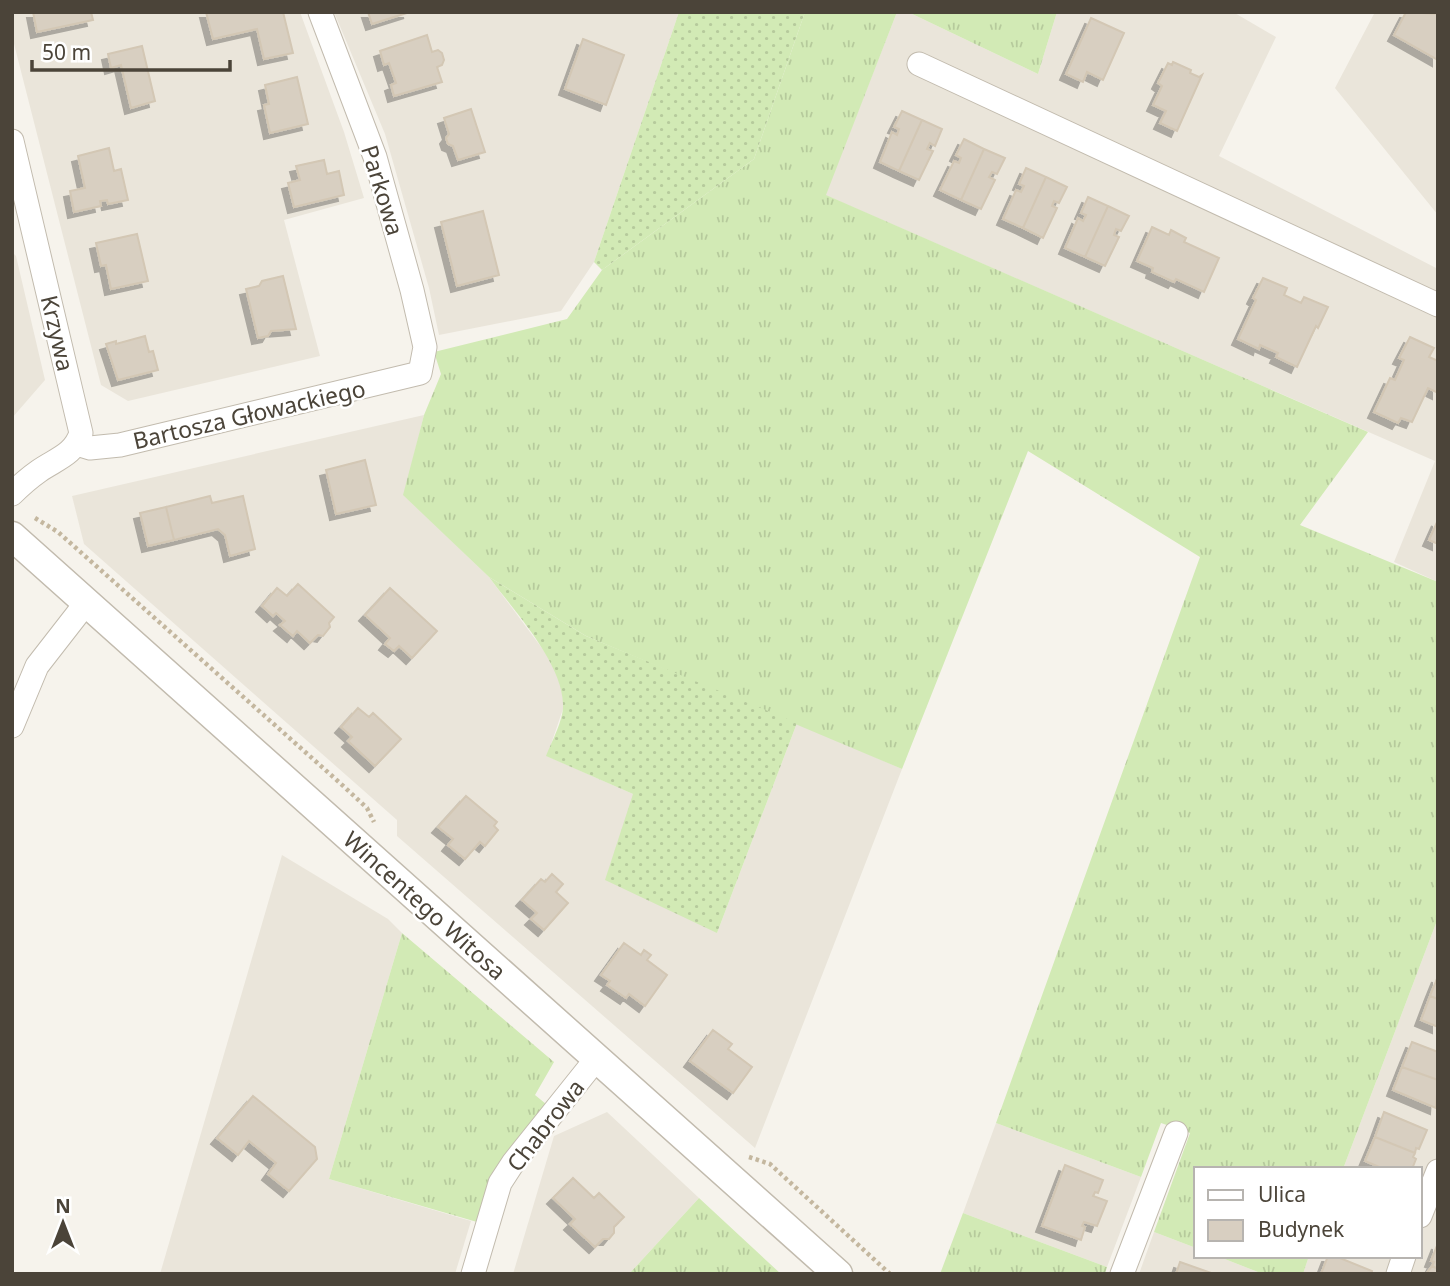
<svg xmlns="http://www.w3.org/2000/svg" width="1450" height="1286" font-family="'Noto Sans',sans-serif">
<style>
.residential{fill:#eae5da}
.grass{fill:url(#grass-tufts)}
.garden{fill:url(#garden-dots)}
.building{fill:#d8cfc1;stroke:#d3c7b4;stroke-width:2;filter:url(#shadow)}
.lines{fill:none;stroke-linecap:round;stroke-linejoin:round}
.minor-casing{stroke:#c2bbae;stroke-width:25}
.tertiary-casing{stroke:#c2bbae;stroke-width:31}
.path{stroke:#c4b79f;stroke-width:4.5;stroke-dasharray:3.5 3.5;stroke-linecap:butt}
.minor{stroke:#fff;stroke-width:23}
.tertiary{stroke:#fff;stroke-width:28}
.labels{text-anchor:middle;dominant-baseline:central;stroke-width:5;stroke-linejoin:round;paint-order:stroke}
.street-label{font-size:23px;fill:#4b4439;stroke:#fff}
</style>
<defs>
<pattern id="grass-tufts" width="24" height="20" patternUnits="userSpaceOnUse" patternTransform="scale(1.75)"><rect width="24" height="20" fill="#d2eab5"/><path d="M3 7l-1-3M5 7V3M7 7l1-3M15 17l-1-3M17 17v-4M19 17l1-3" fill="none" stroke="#b6ca9c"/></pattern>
<pattern id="garden-dots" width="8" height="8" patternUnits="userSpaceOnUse" patternTransform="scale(1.75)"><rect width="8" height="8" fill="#d2eab5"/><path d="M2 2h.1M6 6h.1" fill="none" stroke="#b6ca9c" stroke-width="1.8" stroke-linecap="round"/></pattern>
<filter id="shadow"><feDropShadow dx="-6" dy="6" stdDeviation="0" flood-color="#0004"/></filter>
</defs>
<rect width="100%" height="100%" fill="#f6f3ec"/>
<path class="residential" d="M 12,12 L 300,12 L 344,132 L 364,198 L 284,220 L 320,356 L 128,401 L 101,385 L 12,36 Z
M 334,12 L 679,12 L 594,262 L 561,311 L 439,335 L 429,288 L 385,134 Z
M 897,12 L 908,12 L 1038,74 L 1057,12 L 1233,12 L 1276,37 L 1219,156 L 1438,269 L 1438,582 L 1394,562 L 1435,461 L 825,195 Z
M 1375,12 L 1438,12 L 1438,215 L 1335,88 Z
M 12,252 L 16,256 L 45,380 L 12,418 Z
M 424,415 L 404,495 L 489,577 L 547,655 L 560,678 L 564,706 L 547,756 L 633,794 L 717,933 L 797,723 L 902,769 L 755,1148 L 397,836 L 397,820 L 84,544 L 72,496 Z
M 282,855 L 388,919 L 402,933 L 329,1179 L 471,1221 L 455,1274 L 160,1274 Z
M 1438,918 L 1438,1274 L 1303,1274 L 1309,1256 L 1420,1256 L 1420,1169 L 1343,1169 Z
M 607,1112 L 699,1198 L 629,1274 L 513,1274 L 554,1136 Z
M 996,1123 L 1141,1177 L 1107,1267 L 963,1213 Z
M 1154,1232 L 1196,1248 L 1196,1256 L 1217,1256 L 1263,1274 L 1139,1274 Z"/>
<path class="grass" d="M 805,12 L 897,12 L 826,195 L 1368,432 L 1300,525 L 1438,582 L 1438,918 L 1343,1169 L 1196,1169 L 1196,1248 L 1154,1232 L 1190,1133 L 1161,1123 L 1141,1177 L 996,1123 L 1200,557 L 1028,451 L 902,769 L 586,636 L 489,577 L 403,495 L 424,415 L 441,374 L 434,352 L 567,319 L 602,270 L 754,159 Z
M 908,12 L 1057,12 L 1038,74 Z
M 402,933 L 554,1062 L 535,1095 L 546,1104 L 494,1171 L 477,1222 L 329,1179 Z
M 699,1198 L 781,1274 L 629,1274 Z
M 963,1213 L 1107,1267 L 1105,1274 L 940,1274 Z
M 1217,1256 L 1309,1256 L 1303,1274 L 1263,1274 Z"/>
<path class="garden" d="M 679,12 L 805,12 L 754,159 L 602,270 L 594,262 Z
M 489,577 L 586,636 L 797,723 L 717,933 L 605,880 L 633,794 L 546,756 C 552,741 564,719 563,704 C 562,662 514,611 489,577 Z"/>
<path class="building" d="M 33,12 L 91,12 L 93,20 L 37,32 Z
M 206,12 L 283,12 L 293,53 L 264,59 L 257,29 L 213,39 Z
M 368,12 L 410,12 L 372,24 Z
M 1406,12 L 1438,14 L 1438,60 L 1394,35 Z
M 1091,18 L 1124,33 L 1103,80 L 1087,72 L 1083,82 L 1066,74 Z
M 427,35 L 432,52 L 438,50 L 442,53 L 444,60 L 442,65 L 437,67 L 442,82 L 394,96 L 391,85 L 396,83 L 389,63 L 384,65 L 380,51 Z
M 583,39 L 624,55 L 606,105 L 565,89 Z
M 142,46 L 155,101 L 131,108 L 121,65 L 111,68 L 108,54 Z
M 1173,62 L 1191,70 L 1190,73 L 1199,77 L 1202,75 L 1177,131 L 1160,123 L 1166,111 L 1153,105 L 1162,86 L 1158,83 L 1168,63 L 1172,65 Z
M 297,77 L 308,124 L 270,133 L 264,105 L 269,104 L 265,85 Z
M 471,109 L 485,152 L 458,160 L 453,146 L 448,144 L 446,138 L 449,134 L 444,118 Z
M 902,111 L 922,120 L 899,171 L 880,162 L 892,132 L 897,135 L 899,129 L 894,127 Z
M 922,120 L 942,129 L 935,146 L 930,143 L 927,149 L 933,151 L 919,180 L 899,171 Z
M 964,139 L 984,149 L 961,200 L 940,190 L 954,161 L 959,163 L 961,158 L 956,155 Z
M 109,148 L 114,171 L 121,169 L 128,200 L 108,204 L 107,200 L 100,201 L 101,206 L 74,212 L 70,191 L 85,188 L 78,156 Z
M 984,149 L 1005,158 L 997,174 L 992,172 L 989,177 L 995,180 L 981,209 L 961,200 Z
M 324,160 L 327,174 L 339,171 L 344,195 L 294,207 L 288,183 L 300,180 L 296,166 Z
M 1026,168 L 1046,177 L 1023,228 L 1003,219 L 1016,190 L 1021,192 L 1024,186 L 1019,184 Z
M 1046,177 L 1067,187 L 1059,203 L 1054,201 L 1052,206 L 1057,208 L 1043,238 L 1023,228 Z
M 1088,197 L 1108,206 L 1085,257 L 1065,248 L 1078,218 L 1083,221 L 1086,215 L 1081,213 Z
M 1108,206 L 1129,216 L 1121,231 L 1116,229 L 1114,235 L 1119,237 L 1105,266 L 1085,257 Z
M 483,211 L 499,275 L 457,286 L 441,222 Z
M 1152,227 L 1169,235 L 1171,230 L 1186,238 L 1184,242 L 1219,258 L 1204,292 L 1176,279 L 1174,282 L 1152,272 L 1153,268 L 1137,261 Z
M 137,234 L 148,281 L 111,289 L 106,265 L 101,266 L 96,243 Z
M 283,276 L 296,329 L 271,331 L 268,336 L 258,338 L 246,289 L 259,286 L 262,281 Z
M 1263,278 L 1287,288 L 1284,295 L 1301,303 L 1304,297 L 1328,307 L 1318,328 L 1316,326 L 1297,367 L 1276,357 L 1278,353 L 1260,345 L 1259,349 L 1238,339 L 1256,300 L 1253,298 Z
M 145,336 L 149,352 L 153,351 L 158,370 L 118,380 L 106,344 L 116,341 L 116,344 Z
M 1410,337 L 1434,348 L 1429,357 L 1438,361 L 1438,393 L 1428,388 L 1412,422 L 1401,418 L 1398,423 L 1374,412 L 1390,378 L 1395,380 L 1404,360 L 1399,358 Z
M 365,460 L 376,505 L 336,514 L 326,470 Z
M 210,496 L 212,503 L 243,496 L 255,549 L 230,556 L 225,535 L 218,529 L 174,540 L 166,507 Z
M 166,507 L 174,540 L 148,546 L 140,513 Z
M 1438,520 L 1438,544 L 1429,540 Z
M 298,584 L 334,617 L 329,623 L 330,627 L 323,636 L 318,635 L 310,643 L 297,631 L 293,636 L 280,625 L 285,621 L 276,613 L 273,616 L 262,606 L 277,588 L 287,596 Z
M 390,588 L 437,631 L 412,658 L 399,646 L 394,651 L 385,644 L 390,638 L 365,615 Z
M 358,708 L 369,717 L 373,713 L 401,739 L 375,766 L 348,741 L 352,737 L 341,727 Z
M 466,796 L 497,822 L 494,826 L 498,830 L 485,846 L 480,842 L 465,859 L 448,845 L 453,839 L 438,827 Z
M 552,874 L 563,884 L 556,892 L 568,903 L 544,930 L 531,919 L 537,913 L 522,900 L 541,879 L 545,882 Z
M 624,943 L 641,955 L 644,950 L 651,955 L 647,960 L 667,975 L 645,1006 L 629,994 L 626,998 L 607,985 L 610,981 L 601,975 Z
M 1438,976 L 1438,999 L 1430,996 Z
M 1430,996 L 1438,999 L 1438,1027 L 1421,1020 Z
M 713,1030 L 732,1044 L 728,1049 L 752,1067 L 733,1093 L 690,1061 Z
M 1412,1042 L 1438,1052 L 1438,1080 L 1402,1067 Z
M 1402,1067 L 1438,1080 L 1436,1108 L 1393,1090 Z
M 253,1096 L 315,1147 L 317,1159 L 289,1191 L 268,1174 L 276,1163 L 249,1141 L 238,1155 L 217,1138 Z
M 1384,1112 L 1427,1130 L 1419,1149 L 1416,1148 L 1415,1153 L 1375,1137 Z
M 1375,1137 L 1415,1153 L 1413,1157 L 1416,1159 L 1412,1169 L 1384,1169 L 1365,1161 Z
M 1065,1165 L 1103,1180 L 1098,1193 L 1095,1192 L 1093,1196 L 1107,1201 L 1097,1226 L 1084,1222 L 1082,1226 L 1085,1227 L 1081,1240 L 1042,1226 Z
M 573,1178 L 594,1198 L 599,1193 L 624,1217 L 614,1227 L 614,1233 L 609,1239 L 603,1239 L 595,1247 L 570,1224 L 575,1219 L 553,1198 Z
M 1438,1243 L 1438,1269 L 1432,1266 L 1434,1262 L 1431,1261 Z
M 1328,1256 L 1335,1256 L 1372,1271 L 1371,1274 L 1321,1274 Z
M 1180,1262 L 1214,1274 L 1176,1274 Z
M 1432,1266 L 1438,1269 L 1438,1274 L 1426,1274 Z"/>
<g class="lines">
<defs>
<path id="minor" d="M 919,64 L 1438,305
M 12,141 L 81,433 C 74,455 56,459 39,471 C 29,478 21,485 12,494
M 77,444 L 90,448 L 120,445 L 420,373 L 425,347 L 412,290 L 375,157 L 320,12
M 12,726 L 37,666 L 86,603
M 1420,1216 L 1438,1171
M 473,1274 L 500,1183 L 513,1163 L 597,1058
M 1122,1274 L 1176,1133
M 1398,1274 L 1404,1256"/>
<path id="tertiary" d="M 12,536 L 838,1274"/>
</defs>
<use href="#minor" class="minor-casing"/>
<use href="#tertiary" class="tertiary-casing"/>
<path class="path" d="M 35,518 L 58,532 L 340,783 L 367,808 L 374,822
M 749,1157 L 770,1164 L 890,1274"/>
<use href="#minor" class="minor"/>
<use href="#tertiary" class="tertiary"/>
</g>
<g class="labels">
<g class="street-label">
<text transform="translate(383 190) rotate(73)">Parkowa</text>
<text transform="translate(58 333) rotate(77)">Krzywa</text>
<text transform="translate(249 414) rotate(-13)">Bartosza Głowackiego</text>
<text transform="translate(425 905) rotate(42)">Wincentego Witosa</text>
<text transform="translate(545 1125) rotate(-52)">Chabrowa</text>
</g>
</g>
<rect width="1450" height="1286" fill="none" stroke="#4b4439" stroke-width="28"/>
<rect x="1194" y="1167" width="228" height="91" fill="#ffffff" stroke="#b7b4b0" stroke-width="2"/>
<rect x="1208" y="1190" width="35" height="10" fill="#ffffff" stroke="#b7b4b0" stroke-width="2"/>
<text x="1258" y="1202" font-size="21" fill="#4b4439">Ulica</text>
<rect x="1208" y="1220" width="35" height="21" fill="#d8cfc1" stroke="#b7b4b0" stroke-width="2"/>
<text x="1258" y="1237" font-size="21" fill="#4b4439">Budynek</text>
<g transform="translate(63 1223)" stroke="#ffffff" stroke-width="5" paint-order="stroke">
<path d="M0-5L12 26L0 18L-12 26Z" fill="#4b4439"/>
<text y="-10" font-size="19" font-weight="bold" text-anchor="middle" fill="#4b4439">N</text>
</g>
<path d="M32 60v10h198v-10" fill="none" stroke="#4b4439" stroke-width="3.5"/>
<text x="42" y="60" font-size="21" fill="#4b4439" stroke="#ffffff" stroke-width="5" paint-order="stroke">50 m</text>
</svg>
